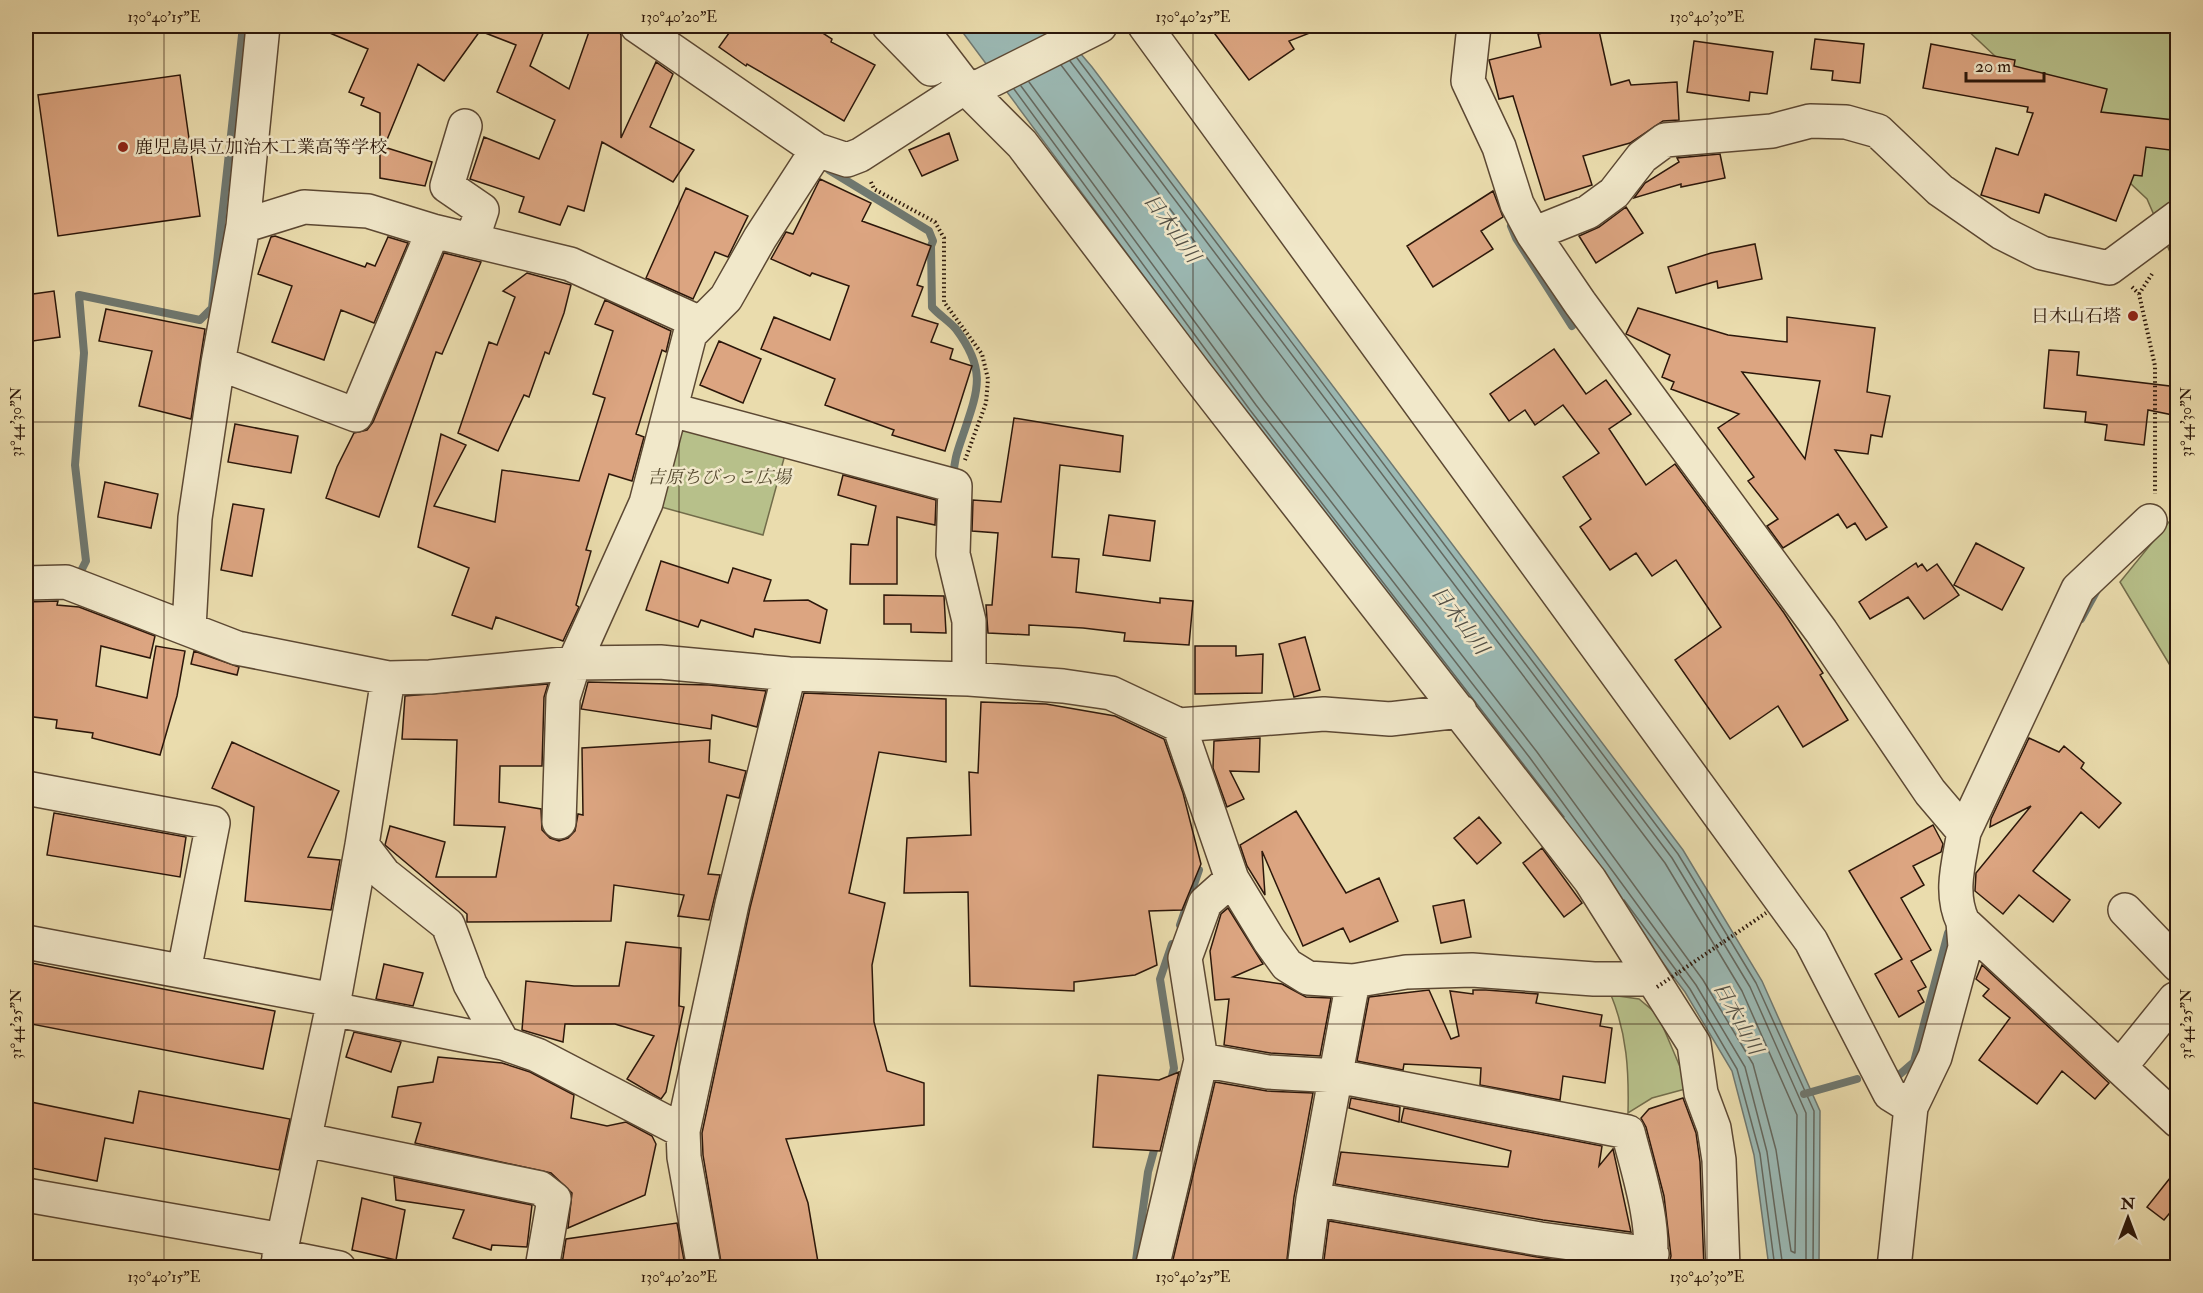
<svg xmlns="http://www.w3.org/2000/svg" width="2203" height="1293" font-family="'IM FELL Double Pica','Noto Serif JP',serif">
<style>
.green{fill:#b7c08a;stroke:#726c4a;stroke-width:1.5}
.water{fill:#9bb9b4;stroke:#6f7870;stroke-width:1.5}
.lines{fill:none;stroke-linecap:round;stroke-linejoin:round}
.shore{stroke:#64685f;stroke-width:1.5}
.stream{stroke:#6f7870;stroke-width:8}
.building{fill:#dca581;stroke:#2c170a;stroke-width:1.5;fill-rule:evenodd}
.minor-casing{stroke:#5c4833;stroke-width:36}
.path{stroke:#2c170a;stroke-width:4;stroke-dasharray:1.5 3;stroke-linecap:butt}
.minor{stroke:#f1e8ca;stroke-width:33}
.path-bridge{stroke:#2c170a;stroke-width:4;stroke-dasharray:1.5 3;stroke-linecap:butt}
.ticks{fill:none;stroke:#2c170a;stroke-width:1.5;stroke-opacity:0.45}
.poi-dot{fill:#8f2418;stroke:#f1e8ca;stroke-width:2}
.labels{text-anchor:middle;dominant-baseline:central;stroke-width:5;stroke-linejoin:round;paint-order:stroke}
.poi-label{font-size:18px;fill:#2c170a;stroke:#f1e8ca;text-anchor:start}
.park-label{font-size:18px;font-style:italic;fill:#564a30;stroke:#f1e8ca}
.water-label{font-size:20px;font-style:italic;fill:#535046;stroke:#f1e8ca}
.neatline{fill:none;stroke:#2c170a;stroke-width:2}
.ticks-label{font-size:15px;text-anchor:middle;fill:#2c170a}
</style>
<rect width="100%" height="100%" fill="#eadcad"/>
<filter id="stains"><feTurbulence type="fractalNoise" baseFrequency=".00333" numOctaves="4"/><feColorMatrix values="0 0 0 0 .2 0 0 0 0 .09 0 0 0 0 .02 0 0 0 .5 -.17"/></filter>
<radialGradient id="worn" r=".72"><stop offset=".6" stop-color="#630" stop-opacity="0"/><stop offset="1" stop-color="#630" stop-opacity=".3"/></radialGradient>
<path class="green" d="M 1963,26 L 2177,26 L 2177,268 L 2147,199 Z
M 687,422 L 786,451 L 763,535 L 654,505 L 674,430 Z
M 2177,512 L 2177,677 L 2120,582 Z
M 1611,995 L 1639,999 L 1658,1015 L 1689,1088 L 1652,1098 L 1628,1113 C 1629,1071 1627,1034 1611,995 Z"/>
<path class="water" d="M 958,26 L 1057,26 L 1092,67 L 1683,850 L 1762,981 L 1820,1111 L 1819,1267 L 1769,1267 L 1754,1155 L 1732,1071 L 1685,992 L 1246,414 Z"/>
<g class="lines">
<path class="shore" d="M 1077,58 L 1678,854 L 1756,983 L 1814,1111 L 1813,1268
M 1070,61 L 1672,858 L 1750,987 L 1806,1113 L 1806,1268
M 1029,82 L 1264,400 L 1537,752 L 1703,980 L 1753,1064 L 1776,1150 L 1791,1251 L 1795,1253 L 1797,1115 L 1742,991 L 1665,863 L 1061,65
M 1021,86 L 1256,405 L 1530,758 L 1696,985 L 1745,1067 L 1767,1152 L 1783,1268
M 1014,89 L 1250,410 L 1564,817
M 1624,900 L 1690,989 L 1737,1069 L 1760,1154 L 1775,1268"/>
<path class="stream" d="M 829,170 L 929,231 L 933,241 L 931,246 L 932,307 C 939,315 949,321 956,329 C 986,369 979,388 964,432 C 959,447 953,461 954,477
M 1511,226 L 1516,238 L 1572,326
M 82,569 L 86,561 L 75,465 L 84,353 L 79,295 L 200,320 L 212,308 L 243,26
M 2081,619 L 2097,590
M 1180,925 L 1199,870
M 1899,1075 L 1914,1062 L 1948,933
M 1170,1085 L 1174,1068 L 1160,979 L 1172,944
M 1804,1094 L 1857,1079
M 1135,1268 L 1148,1172 L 1156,1143"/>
</g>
<path class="building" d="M 313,26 L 546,26 L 530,66 L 569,89 L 591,26 L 610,26 L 619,31 L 621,35 L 621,138 L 656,62 L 673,74 L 650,127 L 694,150 L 673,182 L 602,142 L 584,211 L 568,206 L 560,225 L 519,212 L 524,197 L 470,179 L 484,137 L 539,159 L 555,120 L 497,92 L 516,45 L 480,31 L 444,81 L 418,64 L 384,147 L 432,162 L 425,186 L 380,178 L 380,113 L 361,105 L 364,98 L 349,92 L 368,49 Z
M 734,26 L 812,26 L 832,39 L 831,42 L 875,65 L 844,121 L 747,64 L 746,66 L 719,47 Z
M 1209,26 L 1325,26 L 1325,27 L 1289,41 L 1294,49 L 1249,80 Z
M 1575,26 L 1598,26 L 1611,85 L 1629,80 L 1631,85 L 1677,82 L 1679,120 L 1663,121 L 1630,143 L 1583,156 L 1592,185 L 1545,200 L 1513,96 L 1499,99 L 1489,60 L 1541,47 L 1538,34 Z
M 1815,39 L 1864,44 L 1860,83 L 1832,80 L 1833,71 L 1811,69 Z
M 1694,41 L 1773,52 L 1767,94 L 1750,92 L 1749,101 L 1687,92 Z
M 1931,44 L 2015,60 L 2014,66 L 2107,89 L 2101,112 L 2174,120 L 2170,150 L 2146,147 L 2142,176 L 2134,175 L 2116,221 L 2045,194 L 2039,213 L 1981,195 L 1996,148 L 2018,155 L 2033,113 L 2027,112 L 2028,107 L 1923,88 Z
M 180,75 L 200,216 L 58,236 L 38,95 Z
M 949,133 L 958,160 L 922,176 L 909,150 Z
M 1720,154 L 1725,178 L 1681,187 L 1681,184 L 1634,198 L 1645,183 L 1679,162 L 1677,158 Z
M 820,179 L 871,203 L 862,221 L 931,246 L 917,285 L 923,287 L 912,316 L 938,324 L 931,342 L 953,349 L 950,359 L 972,366 L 945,451 L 892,435 L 894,430 L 825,405 L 835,379 L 761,349 L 774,317 L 830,340 L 849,286 L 812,273 L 810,276 L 771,259 L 786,232 L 793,234 Z
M 686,188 L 748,216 L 728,257 L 715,252 L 693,299 L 646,278 Z
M 1493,191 L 1503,217 L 1481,231 L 1493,249 L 1433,287 L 1407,246 Z
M 1626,207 L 1643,233 L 1596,263 L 1579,236 L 1599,227 Z
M 275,236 L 365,267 L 367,263 L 375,266 L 388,237 L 408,243 L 374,323 L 341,310 L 324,360 L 272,342 L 292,286 L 258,274 L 271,237 Z
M 1755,244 L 1762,279 L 1718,288 L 1717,281 L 1676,293 L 1668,267 L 1711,253 Z
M 444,253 L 481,262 L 442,354 L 436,352 L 379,517 L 326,498 L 337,467 L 354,433 L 367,430 L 373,422 Z
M 527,273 L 571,285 L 564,313 L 549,354 L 545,352 L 529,397 L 524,395 L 498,451 L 458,433 L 489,342 L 497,345 L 515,297 L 503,291 Z
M 54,291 L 60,337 L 26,342 L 26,295 Z
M 605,300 L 671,331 L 666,352 L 662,350 L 636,434 L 644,437 L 632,481 L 609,474 L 586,550 L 591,551 L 576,605 L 579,607 L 563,641 L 496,617 L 492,629 L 452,615 L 469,568 L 418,547 L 441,434 L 466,445 L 434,506 L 495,522 L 502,470 L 579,481 L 605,398 L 593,394 L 613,331 L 595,324 Z
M 1638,308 L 1728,335 L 1787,342 L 1787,317 L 1875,328 L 1867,392 L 1890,396 L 1882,437 L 1871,435 L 1868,454 L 1835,450 L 1887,527 L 1866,540 L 1855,523 L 1847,528 L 1838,514 L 1783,548 L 1767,526 L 1778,519 L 1748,481 L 1754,477 L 1718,428 L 1739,414 L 1671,389 L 1674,382 L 1662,377 L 1670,355 L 1626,334 ZM 1742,372 L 1820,381 L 1805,459 L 1785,431 Z
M 106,309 L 205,329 L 191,419 L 139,406 L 152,351 L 99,341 Z
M 719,341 L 761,359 L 743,403 L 700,385 Z
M 1554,349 L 1586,394 L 1606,380 L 1631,414 L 1609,429 L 1646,485 L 1675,464 L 1784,613 L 1823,673 L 1820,675 L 1848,720 L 1803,747 L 1778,706 L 1730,739 L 1675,660 L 1721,627 L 1676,560 L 1652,576 L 1636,553 L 1610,570 L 1580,527 L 1591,519 L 1563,477 L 1599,453 L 1563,405 L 1535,425 L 1525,410 L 1509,421 L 1490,394 Z
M 2049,350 L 2079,352 L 2077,375 L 2178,387 L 2178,416 L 2148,410 L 2144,445 L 2105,440 L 2107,425 L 2085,422 L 2086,412 L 2044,408 Z
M 1014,418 L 1123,436 L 1120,472 L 1060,465 L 1052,557 L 1079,559 L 1076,592 L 1160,603 L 1160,598 L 1193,601 L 1189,645 L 1124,641 L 1125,633 L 1083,628 L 1029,625 L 1029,635 L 988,633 L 986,605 L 992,605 L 998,533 L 972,531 L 973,500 L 1001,502 Z
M 235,424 L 298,436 L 291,473 L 228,462 Z
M 843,475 L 936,500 L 935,525 L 897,517 L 897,584 L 850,584 L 851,544 L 868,545 L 876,506 L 838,495 Z
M 105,482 L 158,494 L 151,528 L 98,517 Z
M 233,504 L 264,509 L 252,576 L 221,570 Z
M 1109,515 L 1155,521 L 1150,561 L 1103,555 Z
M 1976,543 L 2024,568 L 2002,610 L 1954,585 Z
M 661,561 L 728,583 L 733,568 L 771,580 L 764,601 L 808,600 L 827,610 L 820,643 L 755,629 L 753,637 L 701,620 L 698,627 L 646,610 Z
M 1916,563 L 1918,567 L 1922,564 L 1927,571 L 1937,564 L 1959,595 L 1924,619 L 1908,597 L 1870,619 L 1859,602 Z
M 884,595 L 944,596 L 946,633 L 911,632 L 911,624 L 884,624 Z
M 58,601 L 57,605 L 79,607 L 155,636 L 150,658 L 101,646 L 96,686 L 147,698 L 156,646 L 185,651 L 177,696 L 160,755 L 92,738 L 93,733 L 56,728 L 57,720 L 26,716 L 26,602 Z
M 1305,637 L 1320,690 L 1294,697 L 1279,644 Z
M 1195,646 L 1236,646 L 1236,656 L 1263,654 L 1262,693 L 1195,694 Z
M 194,651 L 239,667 L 237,675 L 191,664 Z
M 588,682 L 709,685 L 766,691 L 757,727 L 712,715 L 711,729 L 581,709 Z
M 548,684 L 544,697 L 542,766 L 500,766 L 499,802 L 541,809 L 542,830 L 550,838 L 559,841 L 568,838 L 575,831 L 578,814 L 583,815 L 582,748 L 710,740 L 709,762 L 746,771 L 739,798 L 727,795 L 708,874 L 720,875 L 709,920 L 678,916 L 684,895 L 614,885 L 611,921 L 467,922 L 467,914 L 385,845 L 390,826 L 445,842 L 436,877 L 496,877 L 505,827 L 454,825 L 457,740 L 402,739 L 405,696 Z
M 804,693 L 946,699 L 946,762 L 879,752 L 849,893 L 885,903 L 872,965 L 874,1022 L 887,1071 L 924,1083 L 924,1125 L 786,1139 L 808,1203 L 819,1268 L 722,1268 L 703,1155 L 702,1133 L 750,908 Z
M 981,702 L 1046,704 L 1115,716 L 1164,739 L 1183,793 L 1201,864 L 1182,910 L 1149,911 L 1157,965 L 1135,975 L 1074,982 L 1074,991 L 970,986 L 968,892 L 904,893 L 907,838 L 971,835 L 969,772 L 978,773 Z
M 1260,738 L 1259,772 L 1230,771 L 1244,799 L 1227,807 L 1213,768 L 1214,741 Z
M 2029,738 L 2059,752 L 2064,746 L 2084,763 L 2081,768 L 2121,803 L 2099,828 L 2081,812 L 2033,871 L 2070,900 L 2053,922 L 2019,895 L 2003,914 L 1975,891 L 1976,873 L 2031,806 L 1990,827 L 1991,819 Z
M 232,742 L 339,791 L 308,857 L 340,860 L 331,910 L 245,901 L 254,807 L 212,788 Z
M 1296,811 L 1346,893 L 1379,878 L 1398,921 L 1350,942 L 1343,928 L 1303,946 L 1262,851 L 1265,895 L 1247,866 L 1240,845 Z
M 54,813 L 186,837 L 180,877 L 47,855 Z
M 1479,817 L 1501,843 L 1477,864 L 1454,838 Z
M 1933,825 L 1943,844 L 1941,852 L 1913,866 L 1924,885 L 1901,898 L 1931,950 L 1911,961 L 1926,987 L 1918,991 L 1924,1002 L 1899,1017 L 1875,974 L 1902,959 L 1849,871 Z
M 1542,848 L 1582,903 L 1564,917 L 1523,863 Z
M 1464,900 L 1471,937 L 1441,943 L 1433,906 Z
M 1228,908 L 1263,964 L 1233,977 L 1282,984 L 1306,997 L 1331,998 L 1320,1056 L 1270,1053 L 1224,1045 L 1229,999 L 1215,1000 L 1210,951 L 1221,914 Z
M 626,942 L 681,948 L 679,1006 L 684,1007 L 666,1092 L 661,1099 L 627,1079 L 654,1036 L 615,1024 L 565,1024 L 563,1042 L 522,1030 L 526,981 L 574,986 L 619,986 Z
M 26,962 L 275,1011 L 263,1069 L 26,1023 Z
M 384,964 L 423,973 L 413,1006 L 376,999 Z
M 1982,965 L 2109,1083 L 2095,1099 L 2062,1071 L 2037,1104 L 1979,1060 L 2010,1018 L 1983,996 L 1989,989 L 1976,979 Z
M 1429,990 L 1451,1039 L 1459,1036 L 1450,991 L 1473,994 L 1473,990 L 1486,990 L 1538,994 L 1536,1003 L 1602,1015 L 1600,1026 L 1612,1028 L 1605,1083 L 1563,1076 L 1560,1100 L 1480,1085 L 1481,1068 L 1404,1064 L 1403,1070 L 1357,1061 L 1369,997 Z
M 354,1032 L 401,1042 L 391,1072 L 346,1057 Z
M 438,1057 L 502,1063 L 530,1072 L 574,1095 L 571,1118 L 607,1126 L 626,1122 L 652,1136 L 656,1144 L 645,1195 L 568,1228 L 572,1193 L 551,1173 L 415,1143 L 421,1123 L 392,1117 L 398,1087 L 433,1082 Z
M 1179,1072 L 1160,1151 L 1093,1147 L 1098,1075 L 1159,1080 Z
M 1215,1082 L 1267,1091 L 1313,1093 L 1294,1197 L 1286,1268 L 1171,1268 Z
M 139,1091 L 290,1119 L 279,1170 L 105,1138 L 97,1181 L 26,1167 L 26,1101 L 133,1123 Z
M 1351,1098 L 1400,1107 L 1399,1122 L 1349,1108 Z
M 1683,1098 L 1696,1133 L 1700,1162 L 1704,1268 L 1668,1268 L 1671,1256 L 1664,1196 L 1646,1127 L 1641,1118 L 1649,1109 Z
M 1404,1108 L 1602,1146 L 1599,1166 L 1613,1149 L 1631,1232 L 1543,1220 L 1335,1184 L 1341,1152 L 1508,1167 L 1511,1151 L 1401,1122 Z
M 2178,1168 L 2178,1203 L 2164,1220 L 2147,1207 Z
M 394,1177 L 532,1205 L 527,1247 L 492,1245 L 491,1250 L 453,1238 L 464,1210 L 396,1200 Z
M 362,1198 L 405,1210 L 396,1260 L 352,1250 Z
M 1329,1221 L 1537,1257 L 1612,1268 L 1323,1268 Z
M 677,1223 L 684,1260 L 638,1265 L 637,1268 L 572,1268 L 562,1264 L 566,1239 Z"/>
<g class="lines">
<defs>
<path id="minor" d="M 637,26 L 817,150 L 847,160 L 860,155 L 956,93 L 982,85 L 1100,26
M 889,26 L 931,69
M 919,26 L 968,90 L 1022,144 L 1197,375 L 1590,880 L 1694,1044 L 1701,1093 L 1714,1128 L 1719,1160 L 1723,1268
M 1145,26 L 1811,941 L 1890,1094 L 1911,1107
M 1474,26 L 1468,81 L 1499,147 L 1517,204 L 1533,234 L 1580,303 L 1821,631 L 1930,792 L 1964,832 C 1959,862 1949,893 1963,922 L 2178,1121
M 465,126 L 447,186 L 482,210 L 472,240
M 243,226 L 304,207 L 368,211 L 433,231 L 570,264 L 700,323
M 1533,234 L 1588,212 L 1614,193 L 1642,157 L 1665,140 L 1772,131 L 1810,121 L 1846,122 L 1878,131 L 1940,190 L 2002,233 L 2042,253 L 2109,268 L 2178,217
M 218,363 L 356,415 L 433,231
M 672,410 L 955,486 L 953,554 L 969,621 L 969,679
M 26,583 L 66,582 L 237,648 L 388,678 L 430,677 L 574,663 L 660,662 L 789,674 L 969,679 L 1063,686 L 1111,693 L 1179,725 L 1324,714 L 1390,719 L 1460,711
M 189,628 L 195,518 L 218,363 L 243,226 L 263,26
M 1179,725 L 1232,879 L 1269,940 L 1287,965 L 1308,978 L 1353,981 L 1406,972 L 1472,970 L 1594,979 L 1651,979
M 26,788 L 213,823 L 184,971
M 559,822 L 563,698 L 574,663 L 646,503 L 690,334 L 726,298 L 760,238 L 817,150
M 1964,832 L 2078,589 L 2150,521
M 362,845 L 384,874 L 448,925 L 470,984 L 503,1043 L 537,1055 L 683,1131
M 2125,910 L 2178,965
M 26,942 L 334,1000
M 332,1009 L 503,1043
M 1201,1060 L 1268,1072 L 1337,1076 L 1628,1132 C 1638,1171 1657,1228 1649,1268
M 2120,1067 L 2175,999 L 2178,1001
M 306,1140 L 540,1188 L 554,1199 L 542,1268
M 26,1195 L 283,1240
M 1313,1199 L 1540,1239 L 1652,1254
M 279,1256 L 339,1268
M 277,1268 L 334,1000 L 362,845 L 388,678
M 704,1268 L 684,1157 L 683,1131 L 732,904 L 789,674
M 1152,1268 L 1201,1060 L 1185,958 L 1205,903 L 1232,879
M 1304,1268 L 1313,1199 L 1353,981
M 1894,1268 L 1911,1107 L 1935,1057 L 1965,947 L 1963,922"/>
</defs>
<use href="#minor" class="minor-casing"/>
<path class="path" d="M 871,182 L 874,189 L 935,222 L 944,238 L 944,302 L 982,354 L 988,379 L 986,403 L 965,460
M 2132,287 L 2139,294 L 2155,366 L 2155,494
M 2139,294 L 2152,274"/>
<use href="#minor" class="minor"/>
<path class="path-bridge" d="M 1657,987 L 1766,913"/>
</g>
<path class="ticks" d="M 164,26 L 164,1268M 679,26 L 679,1268M 1193,26 L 1193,1268M 1707,26 L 1707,1268M 26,422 L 2178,422M 26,1024 L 2178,1024"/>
<g class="poi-dot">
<circle cx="123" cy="147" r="6"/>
<circle cx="2133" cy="316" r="6"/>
</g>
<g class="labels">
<g class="poi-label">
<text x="135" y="147">鹿児島県立加治木工業高等学校</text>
<text x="2121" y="316" text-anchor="end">日木山石塔</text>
</g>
<g class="park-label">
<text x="719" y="477">吉原ちびっこ広場</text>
</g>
<g class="water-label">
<text transform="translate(1172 228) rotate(54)">日木山川</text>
<text transform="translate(1460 620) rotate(53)">日木山川</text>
<text transform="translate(1738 1018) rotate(61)">日木山川</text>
</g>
</g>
<rect width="2203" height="1293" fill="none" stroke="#eadcad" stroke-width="66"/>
<g transform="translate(2128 1218)" stroke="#f1e8ca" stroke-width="4.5" paint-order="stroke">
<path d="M0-4.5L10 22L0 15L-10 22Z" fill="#2c170a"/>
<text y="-9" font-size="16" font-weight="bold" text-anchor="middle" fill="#2c170a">N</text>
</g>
<path d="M1966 72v9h78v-9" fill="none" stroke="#2c170a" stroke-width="3"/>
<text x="1975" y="72" font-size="18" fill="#2c170a" stroke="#f1e8ca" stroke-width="4.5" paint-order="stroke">20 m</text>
<rect x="33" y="33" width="2137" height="1227" class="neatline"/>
<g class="ticks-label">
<text x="164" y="22">130°40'15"E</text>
<text x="679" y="22">130°40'20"E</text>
<text x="1193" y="22">130°40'25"E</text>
<text x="1707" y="22">130°40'30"E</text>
<text transform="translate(16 422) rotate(-90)" y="5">31°44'30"N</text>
<text transform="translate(2186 422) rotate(-90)" y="5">31°44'30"N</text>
<text transform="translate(16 1024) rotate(-90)" y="5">31°44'25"N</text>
<text transform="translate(2186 1024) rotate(-90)" y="5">31°44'25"N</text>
<text x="164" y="1282">130°40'15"E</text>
<text x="679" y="1282">130°40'20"E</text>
<text x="1193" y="1282">130°40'25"E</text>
<text x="1707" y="1282">130°40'30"E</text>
</g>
<rect width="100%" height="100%" filter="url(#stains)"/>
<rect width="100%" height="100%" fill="url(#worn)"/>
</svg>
